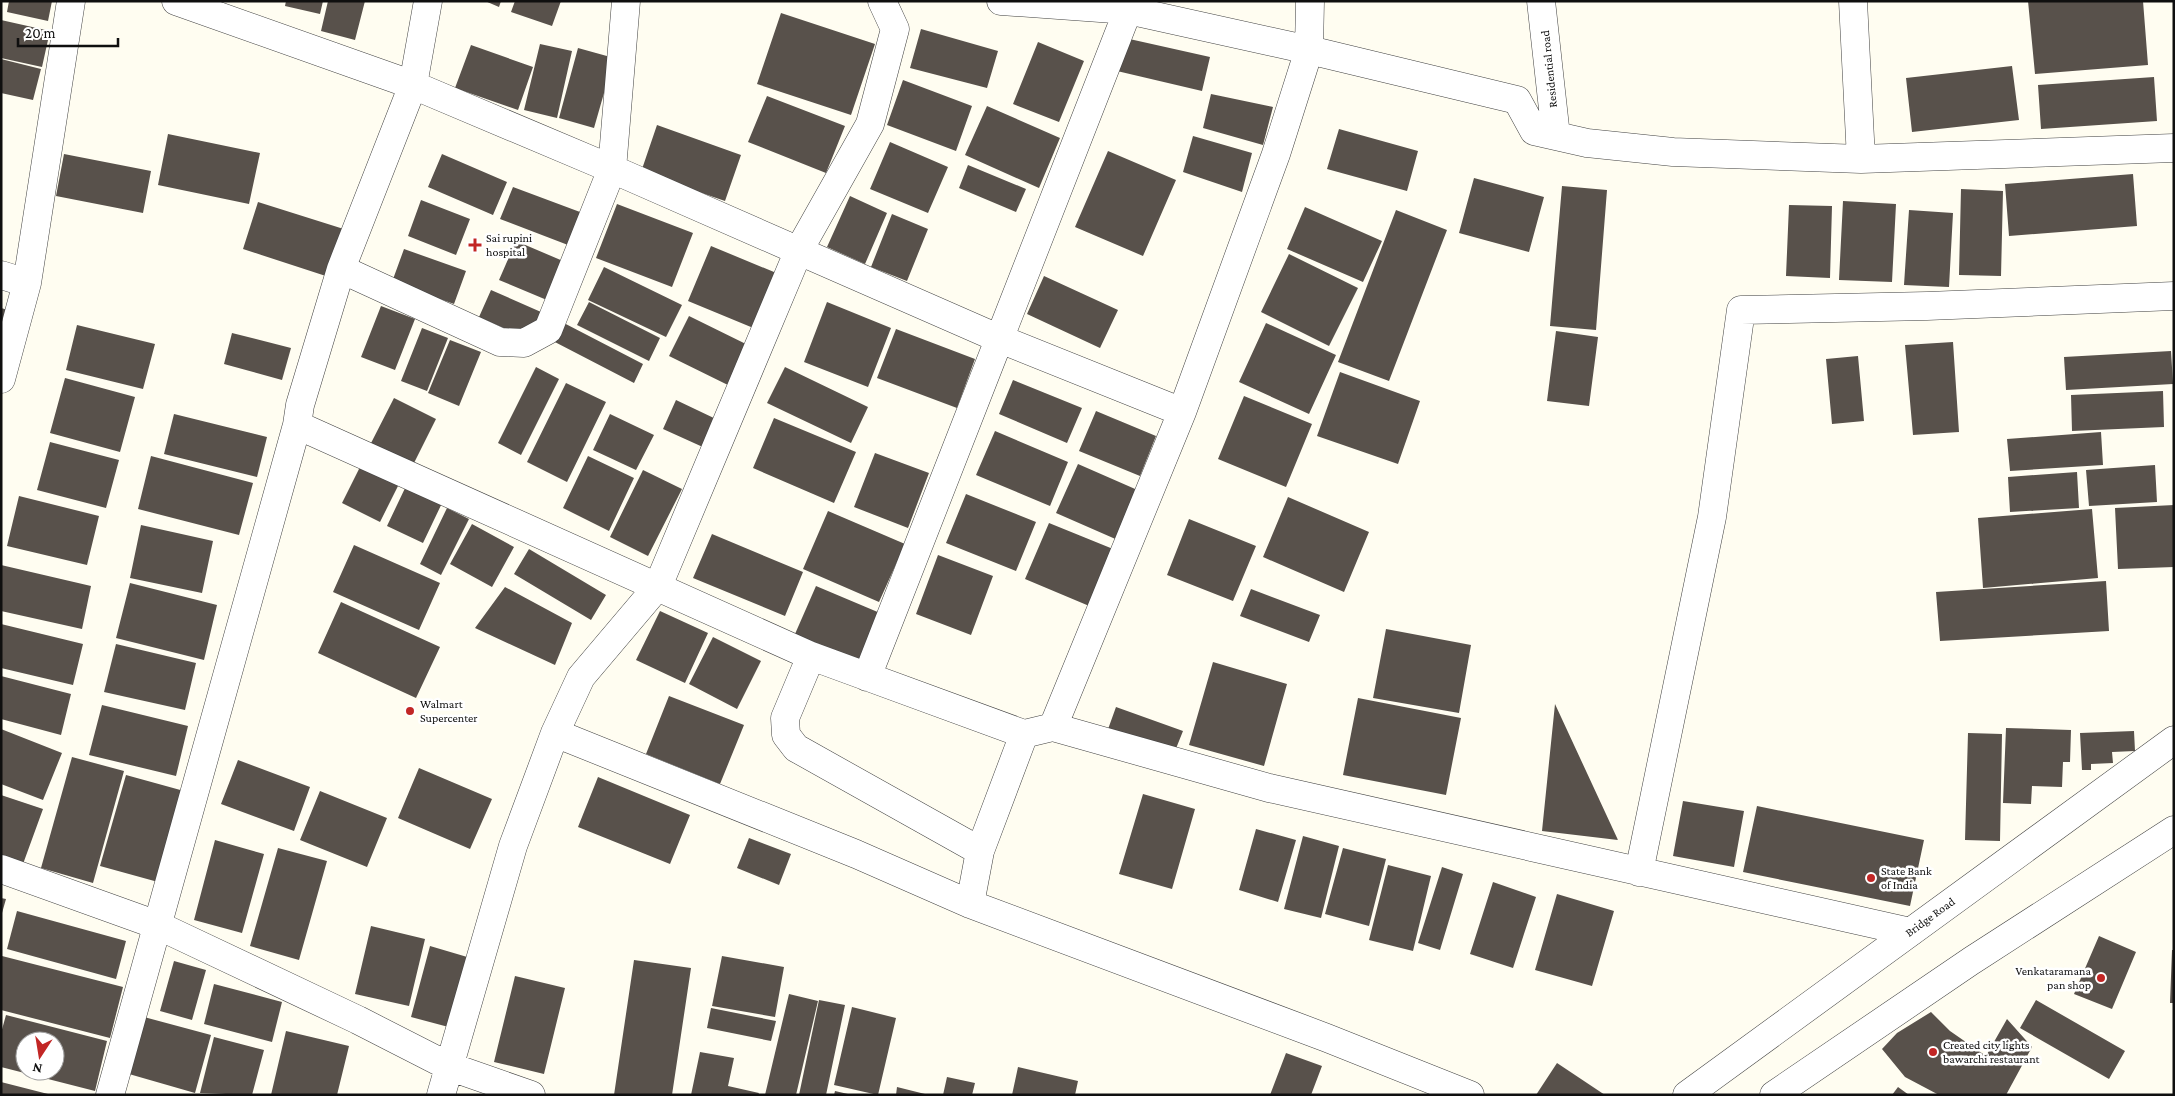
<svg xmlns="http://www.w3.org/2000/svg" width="2175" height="1096" font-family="'Crimson Pro',serif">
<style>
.building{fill:#58514b;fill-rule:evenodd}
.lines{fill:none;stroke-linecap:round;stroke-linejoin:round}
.minor-casing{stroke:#424242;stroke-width:29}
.tertiary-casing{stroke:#424242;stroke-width:29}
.minor{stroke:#fff;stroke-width:28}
.tertiary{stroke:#fff;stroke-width:28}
.poi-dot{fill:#c22625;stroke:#fff;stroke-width:2}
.labels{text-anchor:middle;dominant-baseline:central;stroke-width:5;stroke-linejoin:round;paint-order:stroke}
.street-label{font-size:12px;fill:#0f0f0f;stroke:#fff}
.poi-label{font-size:12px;fill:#0f0f0f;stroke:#fff;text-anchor:start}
</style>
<rect width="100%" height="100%" fill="#fffdf1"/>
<path class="building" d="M 9,1 L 52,1 L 48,21 L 7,12 Z
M 286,1 L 323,1 L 320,14 L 285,6 Z
M 328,1 L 365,1 L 355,40 L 321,31 Z
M 485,1 L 501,1 L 499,7 Z
M 515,1 L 561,1 L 552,26 L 511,12 Z
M 2028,1 L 2143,1 L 2148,65 L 2035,74 Z
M 781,13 L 875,44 L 851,115 L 757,84 Z
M 1,20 L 50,31 L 42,67 L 1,58 Z
M 921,29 L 998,51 L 987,88 L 910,68 Z
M 1125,38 L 1210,57 L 1202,91 L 1117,71 Z
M 1038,42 L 1084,61 L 1059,122 L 1013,104 Z
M 540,44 L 572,51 L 557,118 L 524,110 Z
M 471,45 L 533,67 L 518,110 L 455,88 Z
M 578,48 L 614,58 L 594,128 L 559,118 Z
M 1,59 L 41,69 L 33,100 L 1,93 Z
M 2012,66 L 2019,120 L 1912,132 L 1906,78 Z
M 2154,77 L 2157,121 L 2041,129 L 2038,85 Z
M 903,80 L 972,106 L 956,151 L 887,125 Z
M 1211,94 L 1273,107 L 1263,145 L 1203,128 Z
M 767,96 L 845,126 L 826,173 L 748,142 Z
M 987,106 L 1060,138 L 1039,188 L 965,155 Z
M 657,125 L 741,155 L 725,201 L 641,172 Z
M 1339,129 L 1418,151 L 1407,191 L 1327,169 Z
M 168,134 L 260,153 L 249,204 L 158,185 Z
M 1193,136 L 1252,153 L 1242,192 L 1183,172 Z
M 890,142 L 948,167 L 928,213 L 870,189 Z
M 1108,151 L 1176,180 L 1143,256 L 1075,227 Z
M 64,154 L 151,171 L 143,213 L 56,196 Z
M 442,154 L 507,182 L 493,215 L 428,187 Z
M 968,165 L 1026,189 L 1016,212 L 959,188 Z
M 2133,174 L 2137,226 L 2009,236 L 2005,184 Z
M 1474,178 L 1544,197 L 1529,252 L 1459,233 Z
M 1562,186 L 1607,190 L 1596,330 L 1550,326 Z
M 513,187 L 580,212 L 568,245 L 500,219 Z
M 1961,189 L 2003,191 L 2001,276 L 1959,275 Z
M 850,196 L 887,213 L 865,264 L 827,247 Z
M 421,200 L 470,219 L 456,255 L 408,236 Z
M 1843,201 L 1896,204 L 1892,282 L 1839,280 Z
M 258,202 L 350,231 L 335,279 L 243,249 Z
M 617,204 L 693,233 L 672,287 L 596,258 Z
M 1789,205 L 1832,206 L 1830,278 L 1786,276 Z
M 1305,207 L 1382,241 L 1363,282 L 1287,249 Z
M 1396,210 L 1447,230 L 1389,381 L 1338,362 Z
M 1909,210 L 1953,213 L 1949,287 L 1904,285 Z
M 892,214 L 928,229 L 907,281 L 871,267 Z
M 516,241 L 570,264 L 554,303 L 499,280 Z
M 711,246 L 786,277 L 763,332 L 688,301 Z
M 404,249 L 466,271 L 454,304 L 392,282 Z
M 1289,254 L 1358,288 L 1329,346 L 1261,312 Z
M 604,267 L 682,305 L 666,337 L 588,300 Z
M 1044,276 L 1118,310 L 1100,348 L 1027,314 Z
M 491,290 L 541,312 L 529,339 L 479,317 Z
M 589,302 L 660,338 L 649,361 L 577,325 Z
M 827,302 L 891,328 L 868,387 L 804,362 Z
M 381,306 L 415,319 L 395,370 L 361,357 Z
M 1,308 L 8,310 L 1,334 Z
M 689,316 L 754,348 L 734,388 L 669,356 Z
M 560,321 L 643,364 L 634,383 L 551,340 Z
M 1266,323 L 1336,355 L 1309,414 L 1239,382 Z
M 77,325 L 155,344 L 143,389 L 66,370 Z
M 422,328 L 448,338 L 427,391 L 401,381 Z
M 896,329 L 975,359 L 957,408 L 877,378 Z
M 1556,331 L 1598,337 L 1589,406 L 1547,401 Z
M 232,333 L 291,348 L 282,380 L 224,364 Z
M 450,340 L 481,352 L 459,406 L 428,393 Z
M 1953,342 L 1959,432 L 1913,435 L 1905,345 Z
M 2171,351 L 2173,384 L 2066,390 L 2064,357 Z
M 1858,356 L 1864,421 L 1832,424 L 1826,359 Z
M 536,367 L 559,379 L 521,455 L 498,443 Z
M 785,367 L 868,407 L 851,443 L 767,403 Z
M 1340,372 L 1420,401 L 1398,464 L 1317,436 Z
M 65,378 L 135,397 L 120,452 L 50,433 Z
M 1013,380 L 1082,408 L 1067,443 L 999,414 Z
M 566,383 L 606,402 L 567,482 L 527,462 Z
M 2163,391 L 2164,427 L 2072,431 L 2071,395 Z
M 1244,396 L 1312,424 L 1286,487 L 1218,459 Z
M 394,398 L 436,419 L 411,469 L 369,447 Z
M 676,400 L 718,420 L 705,448 L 663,429 Z
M 1096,411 L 1156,436 L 1140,476 L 1079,451 Z
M 174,414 L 267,437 L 257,477 L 164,454 Z
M 610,414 L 654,435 L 636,470 L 593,450 Z
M 774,418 L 856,452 L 834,503 L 753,468 Z
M 995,431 L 1068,462 L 1050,506 L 976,475 Z
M 2101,432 L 2103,465 L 2010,471 L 2007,439 Z
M 50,442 L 119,460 L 106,508 L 37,490 Z
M 875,453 L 929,473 L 908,528 L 854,507 Z
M 151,456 L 253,483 L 239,535 L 138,509 Z
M 588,456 L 634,478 L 609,531 L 563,508 Z
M 363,461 L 401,480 L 380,522 L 342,503 Z
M 1078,464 L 1142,492 L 1120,541 L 1056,513 Z
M 2155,465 L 2157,502 L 2089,506 L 2086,470 Z
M 643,470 L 682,489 L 648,556 L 610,537 Z
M 2077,472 L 2079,508 L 2010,512 L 2008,477 Z
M 407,484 L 443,501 L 423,543 L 387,526 Z
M 966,494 L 1036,522 L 1016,571 L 946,543 Z
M 19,496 L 99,516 L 87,565 L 7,546 Z
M 1288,497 L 1369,532 L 1344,592 L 1263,557 Z
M 2174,505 L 2174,567 L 2118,569 L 2115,508 Z
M 447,508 L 469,519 L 441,575 L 420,564 Z
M 2092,509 L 2098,578 L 1983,588 L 1978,518 Z
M 828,511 L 905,544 L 879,602 L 803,569 Z
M 1189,519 L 1256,546 L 1233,601 L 1167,575 Z
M 1049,523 L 1118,551 L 1094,608 L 1025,579 Z
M 472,524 L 514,547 L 492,587 L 450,564 Z
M 141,525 L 213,541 L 202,593 L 130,578 Z
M 712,534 L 803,572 L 785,616 L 693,578 Z
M 354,545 L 440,583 L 419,630 L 333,592 Z
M 529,549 L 606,595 L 591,620 L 514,574 Z
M 938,555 L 993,576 L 971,635 L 916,614 Z
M 1,565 L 91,586 L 82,629 L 1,611 Z
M 2106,581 L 2109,631 L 1940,641 L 1936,592 Z
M 130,583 L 217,605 L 204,660 L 116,638 Z
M 816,586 L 880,613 L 859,661 L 795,634 Z
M 505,587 L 572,623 L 555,665 L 475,628 Z
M 1251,589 L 1320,615 L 1309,642 L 1240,616 Z
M 341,602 L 440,647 L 416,698 L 318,653 Z
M 660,611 L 708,633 L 685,683 L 636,660 Z
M 1,624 L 83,644 L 73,685 L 1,668 Z
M 1386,629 L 1471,645 L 1459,713 L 1373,698 Z
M 713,637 L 761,661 L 737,709 L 689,684 Z
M 116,644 L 196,663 L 185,710 L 104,692 Z
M 1213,662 L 1287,684 L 1264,766 L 1189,745 Z
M 1,676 L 71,694 L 61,735 L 1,719 Z
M 669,696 L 744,725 L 720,784 L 646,754 Z
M 1358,698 L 1461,718 L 1446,795 L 1343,775 Z
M 1555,704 L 1618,840 L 1542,831 Z
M 102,705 L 188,726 L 176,776 L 89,755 Z
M 1116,707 L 1183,731 L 1173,756 L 1107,732 Z
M 2006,728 L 2071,730 L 2070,762 L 2063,762 L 2062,787 L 2032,786 L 2031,804 L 2003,803 Z
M 1,729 L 62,753 L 43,800 L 1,784 Z
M 2134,731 L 2135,751 L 2112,752 L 2113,763 L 2091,764 L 2091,770 L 2082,770 L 2080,733 Z
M 1968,733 L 2002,734 L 2000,841 L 1965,840 Z
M 72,757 L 124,771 L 93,883 L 41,868 Z
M 238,760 L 310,787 L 294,831 L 221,804 Z
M 419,768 L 492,799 L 470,849 L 398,818 Z
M 126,775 L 184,791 L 158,882 L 100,866 Z
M 598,777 L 690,815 L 670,864 L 578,827 Z
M 320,791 L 387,818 L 367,867 L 300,840 Z
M 1143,794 L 1195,809 L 1172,889 L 1119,874 Z
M 1,795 L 43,809 L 23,864 L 1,856 Z
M 1683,801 L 1744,811 L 1734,867 L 1673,856 Z
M 1757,806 L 1924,840 L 1910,906 L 1743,872 Z
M 1256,829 L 1296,840 L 1278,902 L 1239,890 Z
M 1303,836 L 1339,846 L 1321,918 L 1284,909 Z
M 749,838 L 791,854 L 779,885 L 737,868 Z
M 215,840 L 264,854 L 242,933 L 194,920 Z
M 278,848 L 327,861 L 299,960 L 250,946 Z
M 1343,848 L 1386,859 L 1369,926 L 1325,914 Z
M 1388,865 L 1431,876 L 1413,951 L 1369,940 Z
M 1442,867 L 1463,874 L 1440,950 L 1418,943 Z
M 1493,882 L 1536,897 L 1513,968 L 1470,954 Z
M 1557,894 L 1614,911 L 1592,986 L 1535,970 Z
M 1,898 L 6,899 L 2,913 L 1,913 Z
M 17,911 L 126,941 L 116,979 L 7,949 Z
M 371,926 L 425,939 L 409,1006 L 355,994 Z
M 2099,936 L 2136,952 L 2112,1009 L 2074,994 Z
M 430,946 L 474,959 L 456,1029 L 411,1017 Z
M 2172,950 L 2174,950 L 2174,1003 L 2170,1003 Z
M 2,956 L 123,987 L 110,1038 L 1,1010 Z
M 722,956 L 784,967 L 775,1017 L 712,1006 Z
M 634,960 L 691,968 L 672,1095 L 614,1095 Z
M 174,961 L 206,970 L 192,1020 L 160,1011 Z
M 515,976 L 565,988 L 544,1074 L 494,1062 Z
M 214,984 L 282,1002 L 272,1042 L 204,1024 Z
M 789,994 L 818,1001 L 796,1095 L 765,1095 Z
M 819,1000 L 845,1005 L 826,1095 L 799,1095 Z
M 2036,1000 L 2125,1051 L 2109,1079 L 2020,1028 Z
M 852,1007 L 896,1018 L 878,1095 L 834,1085 Z
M 711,1008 L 776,1021 L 771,1041 L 707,1028 Z
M 1931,1012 L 1950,1031 L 1986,1056 L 2007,1019 L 2032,1047 L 2006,1095 L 1939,1095 L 1905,1077 L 1882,1049 L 1897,1033 Z
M 6,1015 L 107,1041 L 95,1091 L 1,1067 L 1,1033 ZM 25,1041 L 55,1041 L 55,1071 L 25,1071 Z
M 144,1017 L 211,1035 L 195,1093 L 129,1074 Z
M 286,1031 L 349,1046 L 337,1095 L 271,1095 Z
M 214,1037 L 264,1050 L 252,1095 L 200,1093 Z
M 700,1052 L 734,1058 L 728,1086 L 759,1093 L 758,1095 L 691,1095 Z
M 1286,1053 L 1322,1066 L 1311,1095 L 1270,1095 Z
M 1557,1063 L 1605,1095 L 1536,1095 Z
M 1018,1067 L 1078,1081 L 1075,1095 L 1012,1095 Z
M 947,1077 L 975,1083 L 972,1095 L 943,1095 Z
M 1,1082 L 48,1094 L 48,1095 L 1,1095 Z
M 897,1087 L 925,1094 L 925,1095 L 896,1095 Z
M 1898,1087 L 1909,1095 L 1892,1095 Z
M 835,1091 L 848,1094 L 848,1095 L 834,1095 Z"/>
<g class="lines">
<defs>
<path id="minor" d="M 176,1 L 413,85 L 612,169 L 1000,339 L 1182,412
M 1001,1 L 1128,10 L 1309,50 L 1517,100 L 1534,131 L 1587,143 L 1673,152 L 1861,159 L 2174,148
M 1541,1 L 1556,136
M 1853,1 L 1861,159
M 341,269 L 500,342 L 524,343 L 548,330 L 612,169 L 626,1
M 1,275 L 27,283
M 1,379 L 27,283 L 71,1
M 297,425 L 811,656 L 1024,734 L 1053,727 L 1269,788 L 1910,932
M 811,656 L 785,718 L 786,735 L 796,748 L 980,851
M 867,677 L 1128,10
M 1053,727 L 1182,412 L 1276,154 L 1309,50 L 1310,1
M 555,733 L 856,854 L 970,904 L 1327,1038 L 1470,1095
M 1,869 L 157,925 L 358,1020 L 448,1066 L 531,1095
M 1639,872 L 1712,517 L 1741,310 L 1927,306 L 2174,296
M 970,904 L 980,851 L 1024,734
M 110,1095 L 297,425 L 300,405 L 341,269 L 413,85 L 428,1
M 441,1095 L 513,846 L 555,733 L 581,677 L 658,586 L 799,250 L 870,124 L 895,29 L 882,1"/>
<path id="tertiary" d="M 1687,1095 L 2174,740
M 1774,1095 L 1971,961 L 2174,830"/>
</defs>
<use href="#minor" class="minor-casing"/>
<use href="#tertiary" class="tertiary-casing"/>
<use href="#minor" class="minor"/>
<use href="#tertiary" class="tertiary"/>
</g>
<g class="poi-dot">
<path d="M472.5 237.5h5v5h5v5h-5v5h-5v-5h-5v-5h5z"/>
<circle cx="410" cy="711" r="5"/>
<circle cx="1871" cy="878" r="5"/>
<circle cx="2101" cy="978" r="5"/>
<circle cx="1933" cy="1052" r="5"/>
</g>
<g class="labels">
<g class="street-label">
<text transform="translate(1549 69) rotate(-96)">Residential road</text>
<text transform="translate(1930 917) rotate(-36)">Bridge Road</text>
</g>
<g class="poi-label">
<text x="486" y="238">Sai rupini<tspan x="486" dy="14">hospital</tspan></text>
<text x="420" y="704">Walmart<tspan x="420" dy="14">Supercenter</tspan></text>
<text x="1881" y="871">State Bank<tspan x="1881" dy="14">of India</tspan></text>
<text x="2091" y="971" text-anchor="end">Venkataramana<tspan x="2091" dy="14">pan shop</tspan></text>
<text x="1943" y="1045">Created city lights<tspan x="1943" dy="14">bawarchi restaurant</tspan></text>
</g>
</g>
<rect width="2175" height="1096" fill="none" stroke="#0f0f0f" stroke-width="5"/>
<g transform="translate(40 1056) rotate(192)"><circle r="24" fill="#ffffff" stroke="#9f9f9f"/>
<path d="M0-4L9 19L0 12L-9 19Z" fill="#c22625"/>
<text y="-8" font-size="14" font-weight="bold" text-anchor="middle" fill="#0f0f0f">N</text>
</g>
<path d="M18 38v8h100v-8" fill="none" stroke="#0f0f0f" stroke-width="2.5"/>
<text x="25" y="38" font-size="15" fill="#0f0f0f" stroke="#ffffff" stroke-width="4" paint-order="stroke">20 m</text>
</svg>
